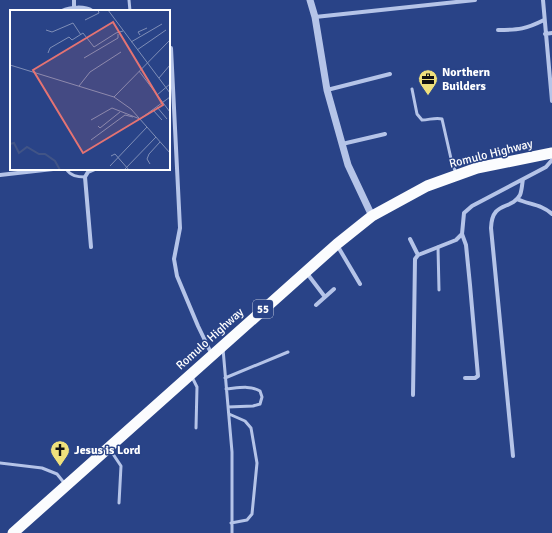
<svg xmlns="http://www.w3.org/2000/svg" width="552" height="533" font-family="Signika,sans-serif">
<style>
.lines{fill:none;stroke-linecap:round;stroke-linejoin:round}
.service{stroke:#b5c4e8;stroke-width:3}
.minor{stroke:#b5c4e8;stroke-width:4}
.tertiary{stroke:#b5c4e8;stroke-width:7}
.trunk{stroke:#fbfcfe;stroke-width:11}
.labels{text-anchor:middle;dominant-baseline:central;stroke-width:3;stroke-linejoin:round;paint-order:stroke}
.shield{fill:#294387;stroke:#bfc7db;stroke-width:1}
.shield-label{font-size:11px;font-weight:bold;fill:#fff}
.poi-label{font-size:12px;font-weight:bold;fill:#fff;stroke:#294387;text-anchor:start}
.street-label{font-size:12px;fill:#fff;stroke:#294387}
.inset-river{fill:none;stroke:#415486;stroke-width:2}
.inset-road{fill:none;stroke:#7f8eb7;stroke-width:1}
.view{fill:#e47373;fill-opacity:0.15;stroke:#e47373;stroke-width:2}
.inset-edge{fill:none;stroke:#fff;stroke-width:2}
</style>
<rect width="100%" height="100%" fill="#294387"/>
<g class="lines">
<path class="service" d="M 129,0 L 130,11
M 412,89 L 417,114 L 422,120 C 429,120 436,117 442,119 L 452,163 L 456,173
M 66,169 C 71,176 77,177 85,177
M 438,247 L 439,290
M 223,349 L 232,452 L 232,533
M 192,377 L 197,387 L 196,428
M 225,378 L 288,352
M 226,389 C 238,388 250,385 260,391 L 262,397 L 260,404 L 253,406 L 228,407
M 229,414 L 245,421 L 251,428 L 257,463 L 252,514 L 247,520 L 231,523
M 113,449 L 113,454 L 121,466 L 119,503
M 0,463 L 42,468 L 57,474 L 65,484"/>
<path class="minor" d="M 74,0 L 74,9
M 543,0 L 552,101
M 62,11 C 70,7 85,6 92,11
M 315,17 L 475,0
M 498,30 C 519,30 526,29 544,20
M 545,34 L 552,33
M 171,48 L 180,228 L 174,259 L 177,276 L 198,326 L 212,355
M 327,90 L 390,74
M 342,144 L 385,134
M 0,175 L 53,169
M 517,199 C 530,205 541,204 552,214
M 462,234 L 466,245 L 470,285 L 478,376 L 475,378 L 465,378
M 410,239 L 418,255
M 337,245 L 360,284
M 91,247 L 85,177 L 88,172 L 95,169
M 306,272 L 325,297
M 316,305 L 334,289
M 413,395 L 415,259 L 418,255 L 456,240 L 462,234 L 464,213 L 472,206 L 546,167 L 552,160
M 513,456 L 491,228 C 492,200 511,211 520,195 C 522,190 522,184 523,179"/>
<path class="tertiary" d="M 310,0 L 315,17 L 327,90 L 348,165 L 372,216"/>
<path class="trunk" d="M 13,533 L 337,244 L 372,216 L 427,186 L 477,168 L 552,153"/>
</g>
<defs>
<symbol id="office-pin" viewBox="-11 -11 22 30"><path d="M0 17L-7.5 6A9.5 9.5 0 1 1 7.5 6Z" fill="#efe07c" stroke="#294387"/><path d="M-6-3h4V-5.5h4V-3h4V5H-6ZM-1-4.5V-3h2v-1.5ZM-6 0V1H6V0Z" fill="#111"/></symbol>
<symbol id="church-pin" viewBox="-11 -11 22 30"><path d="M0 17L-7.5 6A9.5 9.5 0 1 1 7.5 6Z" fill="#efe07c" stroke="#294387"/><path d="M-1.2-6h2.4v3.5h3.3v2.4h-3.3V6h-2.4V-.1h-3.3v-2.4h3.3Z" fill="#111"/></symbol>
</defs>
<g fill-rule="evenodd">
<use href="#office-pin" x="417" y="68" width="22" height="30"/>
<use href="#church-pin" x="49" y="439" width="22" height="30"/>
</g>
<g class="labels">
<rect class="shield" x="253" y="300" width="20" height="18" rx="3"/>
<g class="shield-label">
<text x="263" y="309">55</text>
</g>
<g class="poi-label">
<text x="442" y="72">Northern<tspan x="442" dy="14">Builders</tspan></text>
<text x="74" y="450">Jesus is Lord</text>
</g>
<g class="street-label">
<text transform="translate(491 154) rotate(-14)">Romulo Highway</text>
<text transform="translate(210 339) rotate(-42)">Romulo Highway</text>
</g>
</g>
<g transform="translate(10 10)">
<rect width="160" height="160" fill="#294387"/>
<path class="inset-river" d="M 0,134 L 4,133 L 9,143 L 17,137 L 29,144 L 35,144 L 45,151 L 50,160"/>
<path class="inset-road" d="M 98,0 L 160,83M 75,10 L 89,3 L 88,0M 36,20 L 42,22 L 63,13 L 71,25M 130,25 L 128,22 L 137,18M 121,32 L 152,14M 127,40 L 156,20M 38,43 L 40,38 L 59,27 L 62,30 L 73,23 L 84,37 L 106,23 L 113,21M 74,48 L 108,28 L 108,24M 0,55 L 104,87 L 121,99 L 160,143M 129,61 L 160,102M 149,68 L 160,55M 69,76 L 80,62 L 111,42M 147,85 L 160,74M 104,87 L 160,30M 147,97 L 157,109M 143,100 L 152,110M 81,110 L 102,98 L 130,109 L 160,87M 88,116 L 90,118 L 110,102M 81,130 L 115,105 L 123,107M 101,146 L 105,144 L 119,160M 140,154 L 137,149 L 139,144 L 150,132M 100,156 L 137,117M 114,160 L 146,127"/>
<path class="view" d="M 103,12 L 153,95 L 73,143 L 23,60 Z"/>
<rect width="160" height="160" class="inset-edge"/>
</g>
</svg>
